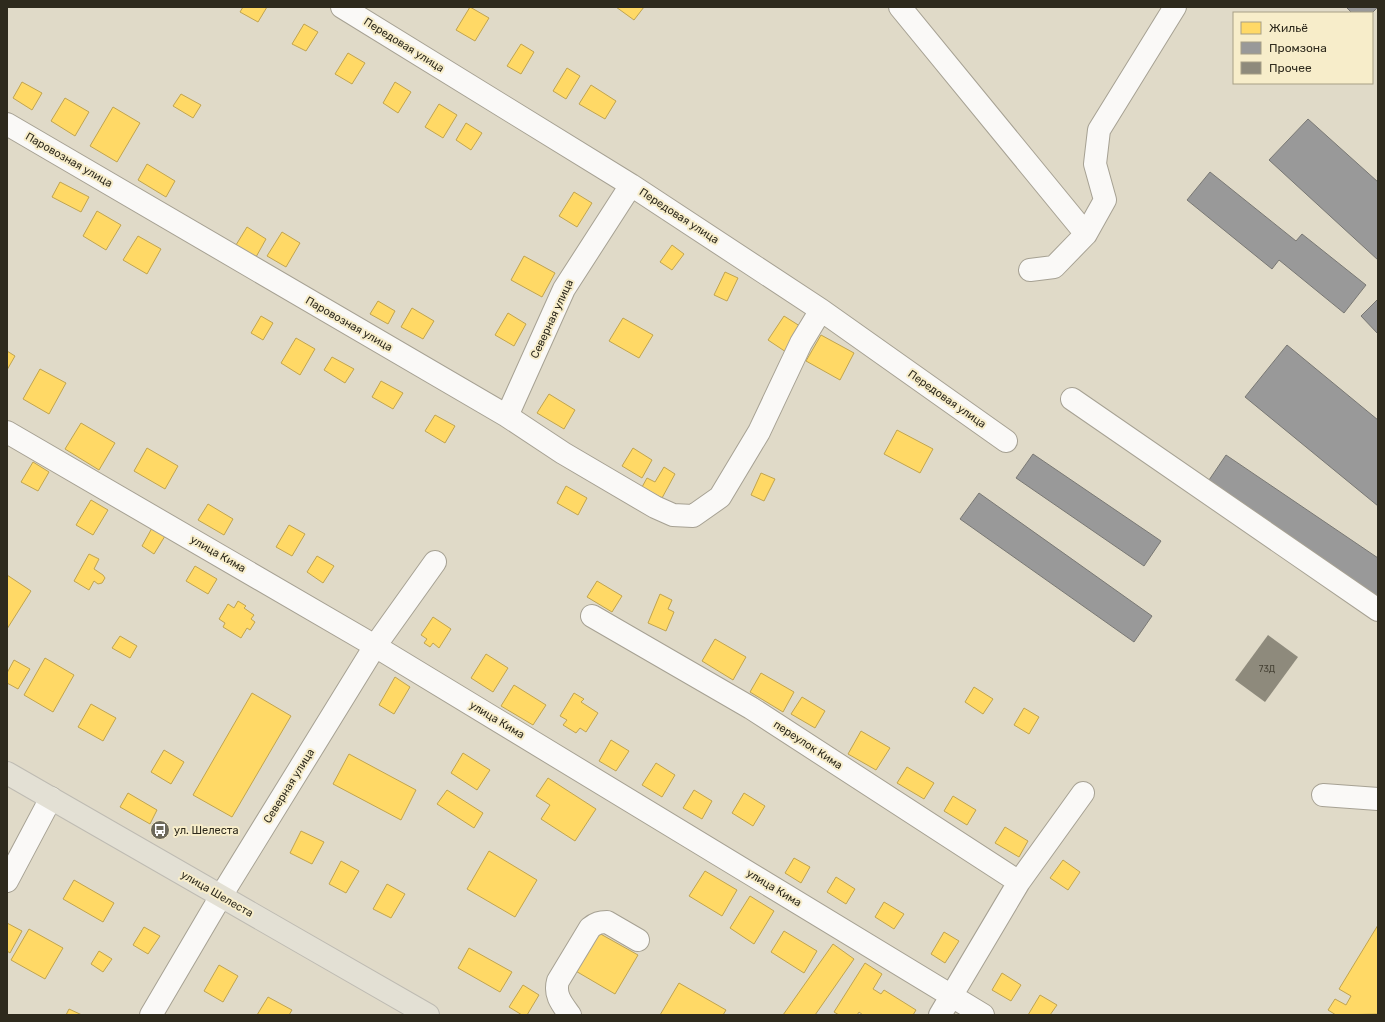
<svg xmlns="http://www.w3.org/2000/svg" width="1385" height="1022" font-family="Rubik,sans-serif">
<style>
.homes{fill:#ffd966;stroke:#c0a450}
.industry{fill:#999;stroke:#797874}
.building{fill:#8e8a7c}
.lines{fill:none;stroke-linecap:round;stroke-linejoin:round}
.minor-casing{stroke:#a6a193;stroke-width:24}
.major-casing{stroke:#bebbb2;stroke-width:24}
.minor{stroke:#faf9f7;stroke-width:22}
.major{stroke:#e3e0d4;stroke-width:22}
.labels{text-anchor:middle;dominant-baseline:central;stroke-width:4;stroke-linejoin:round;paint-order:stroke}
.number-label{font-size:9px;fill:#464235}
.street-label{font-size:11px;fill:#2e2a1d;stroke:#f7edca}
.poi-label{font-size:11px;fill:#2e2a1d;stroke:#f7edca;text-anchor:start}
</style>
<rect width="100%" height="100%" fill="#e0dac8"/>
<path class="homes" d="M 243,7 L 267,7 L 258,22 L 240,12 Z
M 470,7 L 489,18 L 475,41 L 456,30 Z
M 616,7 L 644,7 L 634,20 Z
M 304,24 L 318,32 L 306,51 L 292,44 Z
M 521,44 L 534,52 L 521,74 L 507,66 Z
M 348,53 L 365,63 L 352,84 L 335,74 Z
M 567,68 L 580,76 L 566,99 L 553,91 Z
M 22,82 L 42,93 L 32,110 L 13,98 Z
M 395,82 L 411,92 L 398,113 L 383,103 Z
M 591,85 L 616,101 L 605,119 L 579,104 Z
M 181,94 L 201,105 L 193,118 L 173,106 Z
M 65,98 L 89,112 L 75,136 L 51,121 Z
M 439,104 L 457,115 L 443,138 L 425,127 Z
M 113,107 L 140,123 L 117,162 L 90,146 Z
M 466,123 L 482,133 L 471,150 L 456,140 Z
M 147,164 L 175,181 L 166,197 L 138,180 Z
M 60,182 L 89,197 L 81,212 L 52,197 Z
M 574,192 L 592,203 L 577,227 L 559,216 Z
M 97,211 L 121,225 L 106,250 L 83,236 Z
M 247,227 L 266,239 L 256,257 L 236,245 Z
M 282,232 L 300,243 L 286,267 L 267,256 Z
M 138,236 L 161,249 L 147,274 L 123,260 Z
M 672,245 L 684,254 L 672,270 L 660,262 Z
M 524,256 L 555,273 L 542,297 L 511,280 Z
M 725,272 L 738,278 L 727,301 L 714,295 Z
M 378,301 L 395,311 L 388,324 L 370,314 Z
M 412,308 L 434,321 L 423,339 L 401,327 Z
M 508,313 L 526,324 L 514,346 L 495,335 Z
M 261,316 L 273,323 L 263,340 L 251,333 Z
M 784,316 L 803,328 L 786,352 L 768,340 Z
M 623,318 L 653,335 L 639,358 L 609,341 Z
M 821,335 L 854,353 L 840,380 L 806,361 Z
M 296,338 L 315,349 L 300,375 L 281,363 Z
M 7,351 L 15,356 L 7,370 Z
M 332,357 L 354,369 L 345,383 L 324,370 Z
M 40,369 L 66,383 L 49,414 L 23,399 Z
M 381,381 L 403,393 L 393,409 L 372,397 Z
M 549,394 L 575,410 L 564,429 L 537,413 Z
M 435,415 L 455,426 L 445,443 L 425,431 Z
M 81,423 L 115,443 L 99,470 L 65,449 Z
M 897,430 L 933,449 L 920,473 L 884,454 Z
M 147,448 L 178,466 L 165,489 L 134,471 Z
M 633,448 L 652,460 L 642,478 L 622,466 Z
M 33,462 L 49,472 L 38,491 L 21,482 Z
M 664,467 L 675,474 L 662,498 L 642,487 L 647,478 L 655,482 Z
M 761,473 L 775,479 L 764,501 L 751,495 Z
M 566,486 L 587,498 L 578,515 L 557,503 Z
M 91,500 L 108,510 L 93,535 L 76,525 Z
M 208,504 L 233,519 L 224,535 L 198,520 Z
M 289,525 L 305,534 L 292,556 L 276,547 Z
M 152,528 L 165,536 L 154,554 L 142,546 Z
M 89,554 L 99,559 L 94,569 L 103,575 L 105,578 L 102,583 L 98,584 L 94,581 L 89,590 L 74,581 Z
M 317,556 L 334,566 L 323,583 L 307,572 Z
M 195,566 L 217,579 L 208,594 L 186,581 Z
M 7,575 L 31,591 L 7,629 Z
M 597,581 L 622,596 L 612,612 L 587,597 Z
M 660,594 L 672,600 L 668,609 L 674,612 L 666,631 L 648,623 Z
M 238,601 L 246,606 L 244,608 L 254,615 L 251,619 L 255,622 L 250,630 L 247,628 L 241,638 L 223,627 L 225,623 L 219,619 L 228,604 L 234,608 Z
M 433,617 L 451,629 L 439,648 L 433,643 L 430,647 L 424,643 L 427,639 L 421,635 Z
M 120,636 L 137,646 L 130,658 L 112,648 Z
M 715,639 L 746,657 L 733,680 L 702,661 Z
M 486,654 L 508,668 L 493,692 L 471,678 Z
M 45,658 L 74,675 L 53,712 L 24,695 Z
M 14,660 L 30,669 L 18,689 L 7,683 L 7,673 Z
M 761,673 L 794,692 L 783,712 L 750,692 Z
M 395,677 L 410,687 L 394,714 L 379,705 Z
M 514,685 L 546,705 L 533,725 L 501,706 Z
M 974,687 L 993,699 L 983,714 L 965,702 Z
M 252,693 L 291,716 L 232,817 L 193,795 Z
M 574,693 L 584,699 L 581,702 L 598,713 L 586,732 L 580,728 L 576,733 L 563,725 L 567,720 L 560,716 Z
M 802,697 L 825,711 L 815,728 L 791,714 Z
M 91,704 L 116,718 L 103,741 L 78,727 Z
M 1024,708 L 1039,717 L 1029,734 L 1014,725 Z
M 861,731 L 890,748 L 876,770 L 848,754 Z
M 611,740 L 629,751 L 616,771 L 599,761 Z
M 164,750 L 184,762 L 171,784 L 151,772 Z
M 463,753 L 490,770 L 477,790 L 451,773 Z
M 349,754 L 416,790 L 401,820 L 333,784 Z
M 656,763 L 675,775 L 662,797 L 642,785 Z
M 907,767 L 934,783 L 924,799 L 897,783 Z
M 548,778 L 596,809 L 575,841 L 541,819 L 550,805 L 536,796 Z
M 447,790 L 483,813 L 474,828 L 437,804 Z
M 694,790 L 712,801 L 702,819 L 683,808 Z
M 128,793 L 157,810 L 150,824 L 120,807 Z
M 744,793 L 765,806 L 753,826 L 732,813 Z
M 953,796 L 976,810 L 967,825 L 944,811 Z
M 1005,827 L 1028,841 L 1019,857 L 995,843 Z
M 301,831 L 324,842 L 312,864 L 290,853 Z
M 489,851 L 537,880 L 515,917 L 467,889 Z
M 794,858 L 810,867 L 801,883 L 785,873 Z
M 1063,860 L 1080,872 L 1068,890 L 1050,878 Z
M 341,861 L 359,871 L 346,893 L 329,884 Z
M 705,871 L 737,890 L 722,916 L 689,896 Z
M 836,877 L 855,889 L 846,904 L 827,892 Z
M 74,880 L 114,903 L 103,922 L 63,899 Z
M 387,884 L 405,894 L 391,918 L 373,909 Z
M 750,896 L 774,911 L 754,944 L 730,928 Z
M 884,902 L 904,914 L 894,929 L 875,917 Z
M 7,923 L 22,931 L 10,953 L 7,951 Z
M 1378,925 L 1378,1014 L 1336,1015 L 1328,1010 L 1335,999 L 1346,1005 L 1351,996 L 1339,989 Z
M 144,927 L 160,936 L 148,954 L 133,945 Z
M 29,929 L 63,948 L 45,979 L 11,960 Z
M 784,931 L 817,951 L 804,973 L 771,952 Z
M 597,932 L 638,955 L 615,994 L 574,970 Z
M 944,932 L 959,941 L 945,963 L 931,954 Z
M 833,944 L 854,959 L 815,1015 L 783,1015 Z
M 469,948 L 512,972 L 500,992 L 458,968 Z
M 99,951 L 112,959 L 103,972 L 91,964 Z
M 865,963 L 882,974 L 873,989 L 881,994 L 884,990 L 916,1010 L 913,1015 L 863,1015 L 859,1012 L 857,1015 L 839,1015 L 834,1012 Z
M 219,965 L 238,976 L 223,1002 L 204,991 Z
M 1002,973 L 1021,985 L 1011,1001 L 992,990 Z
M 679,983 L 726,1010 L 723,1015 L 660,1015 Z
M 523,985 L 539,995 L 527,1015 L 522,1015 L 509,1007 Z
M 1040,995 L 1057,1005 L 1050,1015 L 1028,1015 Z
M 268,997 L 292,1010 L 289,1015 L 257,1015 Z
M 69,1009 L 82,1015 L 66,1015 Z"/>
<path class="industry" d="M 1346,7 L 1378,7 L 1372,13 L 1352,13 Z
M 1308,119 L 1378,182 L 1378,260 L 1269,160 Z
M 1210,172 L 1296,241 L 1302,234 L 1366,285 L 1344,313 L 1279,260 L 1272,269 L 1187,200 Z
M 1378,299 L 1378,334 L 1361,316 Z
M 1287,345 L 1378,420 L 1378,506 L 1245,397 Z
M 1033,454 L 1161,541 L 1144,566 L 1016,478 Z
M 1226,455 L 1378,558 L 1378,600 L 1207,483 Z
M 979,493 L 1152,616 L 1134,642 L 960,519 Z"/>
<path class="building" d="M 1268,635 L 1298,657 L 1265,702 L 1235,680 Z"/>
<g class="lines">
<defs>
<path id="minor" d="M 342,7 L 631,185 L 821,310 L 1006,441
M 900,7 L 1086,234
M 7,124 L 507,416 L 563,453 L 655,507 L 673,515 L 693,516 L 720,497 L 759,432 L 801,343 L 821,310
M 1030,270 L 1054,267 L 1086,234 L 1105,200 L 1095,164 L 1099,130 L 1175,7
M 1072,399 L 1378,610
M 507,416 L 564,289 L 631,185
M 7,432 L 375,646 L 983,1015
M 592,616 L 751,708 L 1019,882
M 1323,795 L 1378,799
M 7,881 L 51,798
M 151,1015 L 221,896 L 375,646 L 435,562
M 570,1015 C 562,1004 554,995 558,981 L 590,928 C 596,923 600,922 607,922 L 638,940
M 940,1015 L 1019,882 L 1083,793"/>
<path id="major" d="M 7,773 L 428,1015"/>
</defs>
<use href="#minor" class="minor-casing"/>
<use href="#major" class="major-casing"/>
<use href="#minor" class="minor"/>
<use href="#major" class="major"/>
</g>
<defs>
<symbol id="bus-disc" viewBox="-11 -11 22 22"><circle r="9.5" fill="#6c6859" stroke="#f7edca"/><path d="M-5-6H5V4H4V6H2V4H-2V6H-4V4H-5ZM-3.5-4V0h7V-4ZM-3.5 1.2v1.5H-2V1.2ZM2 1.2v1.5H3.5V1.2Z" fill="#fff"/></symbol>
</defs>
<g fill-rule="evenodd">
<use href="#bus-disc" x="149" y="819" width="22" height="22"/>
</g>
<g class="labels">
<g class="number-label">
<text x="1267" y="669">73Д</text>
</g>
<g class="street-label">
<text transform="translate(404 45) rotate(32)">Передовая улица</text>
<text transform="translate(69 160) rotate(30)">Паровозная улица</text>
<text transform="translate(679 216) rotate(33)">Передовая улица</text>
<text transform="translate(552 319) rotate(-65)">Северная улица</text>
<text transform="translate(349 324) rotate(30)">Паровозная улица</text>
<text transform="translate(947 399) rotate(35)">Передовая улица</text>
<text transform="translate(218 554) rotate(30)">улица Кима</text>
<text transform="translate(497 720) rotate(31)">улица Кима</text>
<text transform="translate(808 745) rotate(33)">переулок Кима</text>
<text transform="translate(289 786) rotate(-58)">Северная улица</text>
<text transform="translate(774 888) rotate(31)">улица Кима</text>
<text transform="translate(217 894) rotate(30)">улица Шелеста</text>
</g>
<g class="poi-label">
<text x="174" y="830">ул. Шелеста</text>
</g>
</g>
<rect width="1385" height="1022" fill="none" stroke="#2e2a1d" stroke-width="16"/>
<rect x="1233" y="12" width="140" height="72" fill="#f7edca" stroke="#a79f85"/>
<rect x="1241" y="22" width="20" height="12" fill="#ffd966" stroke="#a79f85"/>
<text x="1269" y="32" font-size="12" fill="#2e2a1d">Жильё</text>
<rect x="1241" y="42" width="20" height="12" fill="#999999" stroke="#a79f85"/>
<text x="1269" y="52" font-size="12" fill="#2e2a1d">Промзона</text>
<rect x="1241" y="62" width="20" height="12" fill="#8e8a7c" stroke="#a79f85"/>
<text x="1269" y="72" font-size="12" fill="#2e2a1d">Прочее</text>
</svg>
